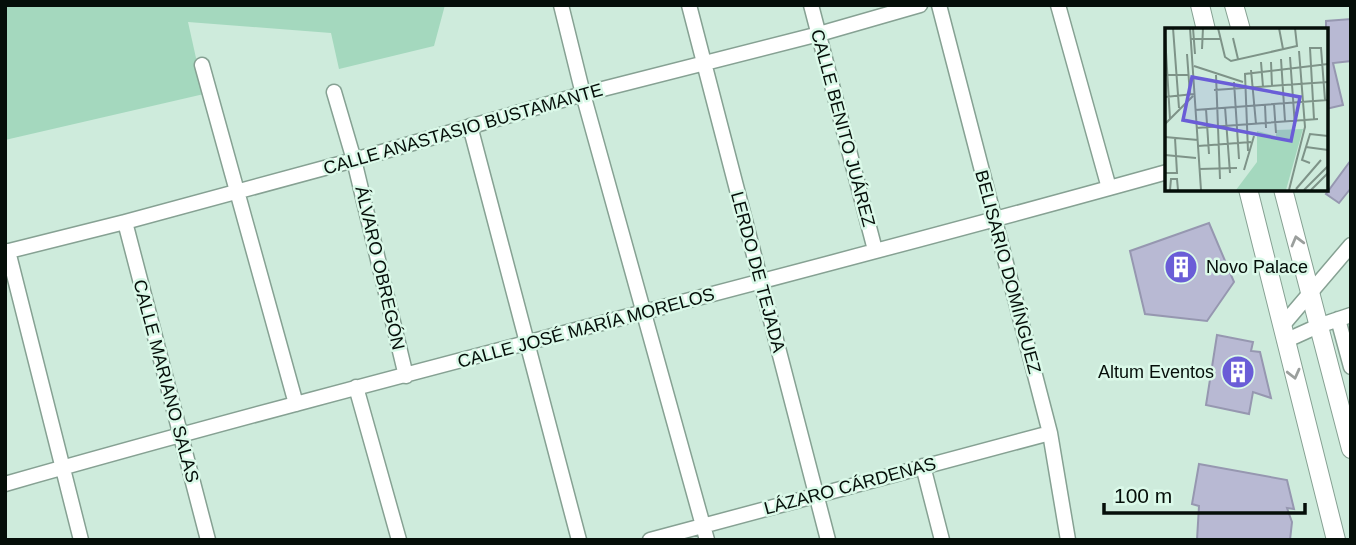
<svg xmlns="http://www.w3.org/2000/svg" width="1356" height="545" font-family="Helvetica,sans-serif">
<style>
.green{fill:#a4d8be}
.building{fill:#b8b9d3;stroke:#9697b0;stroke-width:2}
.lines{fill:none;stroke-linecap:round;stroke-linejoin:round}
.minor-casing{stroke:#86a193;stroke-width:17}
.major-casing{stroke:#86a193;stroke-width:20}
.minor{stroke:#fff;stroke-width:14}
.major{stroke:#fff;stroke-width:18}
.oneway{stroke:#9b9f9d}
.labels{text-anchor:middle;dominant-baseline:central;stroke-width:5;stroke-linejoin:round;paint-order:stroke}
.street-label{font-size:18px;fill:#050e09;stroke:#dbf9e9}
.poi-label{font-size:18px;fill:#050e09;stroke:#dbf9e9;text-anchor:start}
.inset-road{fill:none;stroke:#7e9388;stroke-width:2}
.view{fill:#6a5dd7;fill-opacity:0.15;stroke:#6a5dd7;stroke-width:3.5}
.inset-edge{fill:none;stroke:#050e09;stroke-width:3.5}
</style>
<rect width="100%" height="100%" fill="#ceebdc"/>
<path class="green" d="M 5,5 L 445,5 L 434,46 L 339,69 L 331,33 L 188,22 L 204,94 L 5,140 Z"/>
<path class="building" d="M 1351,19 L 1351,61 L 1333,63 L 1343,105 L 1326,109 L 1326,21 Z
M 1351,160 L 1351,188 L 1339,203 L 1326,194 Z
M 1209,223 L 1234,282 L 1207,321 L 1145,314 L 1130,251 Z
M 1217,335 L 1253,342 L 1251,351 L 1260,352 L 1271,398 L 1253,392 L 1249,414 L 1206,405 Z
M 1199,464 L 1287,480 L 1294,509 L 1287,508 L 1292,522 L 1290,540 L 1197,540 L 1199,506 L 1192,504 Z"/>
<g class="lines">
<defs>
<path id="minor" d="M 561,5 L 583,94 L 707,540
M 689,5 L 828,540
M 811,5 L 875,250
M 939,5 L 1050,433 L 1068,540
M 1058,5 L 1109,188
M 202,65 L 296,404
M 334,92 L 354,160 L 406,376
M 470,126 L 579,540
M 125,222 L 208,540
M 8,251 L 81,540
M 5,252 L 125,222 L 354,160 L 583,94 L 819,34 L 920,5
M 1338,319 L 1351,367
M 1282,326 L 1351,245
M 1285,341 L 1318,326 L 1351,315
M 356,387 L 399,540
M 923,466 L 942,540
M 5,484 C 391,374 781,280 1167,172
M 650,540 L 1050,433"/>
<path id="major" d="M 1200,5 L 1206,30
M 1234,5 L 1241,30
M 1248,189 L 1336,540
M 1283,189 L 1351,449"/>
</defs>
<use href="#minor" class="minor-casing"/>
<use href="#major" class="major-casing"/>
<use href="#minor" class="minor"/>
<use href="#major" class="major"/>
</g>
<defs><path id="oneway-chevron" d="M-2-3.5L2.5 0L-2 3.5" fill="none" stroke-width="1.6" stroke-linecap="round" stroke-linejoin="round" transform="scale(1.75)"/></defs>
<g class="oneway">
<use href="#oneway-chevron" transform="translate(1297 241) rotate(-105)"/>
<use href="#oneway-chevron" transform="translate(1294 374) rotate(76)"/>
</g>
<defs>
<symbol id="building-disc" viewBox="-11 -11 22 22"><circle r="9.5" fill="#6a5dd7" stroke="#dbf9e9"/><path d="M-4-6H4V6H1V3H-1V6H-4ZM-2.5-4.3h1.7v1.8h-1.7ZM.8-4.3h1.7v1.8H.8ZM-2.5-1h1.7V.8h-1.7ZM.8-1h1.7V.8H.8Z" fill="#fff"/></symbol>
</defs>
<g fill-rule="evenodd">
<use href="#building-disc" x="1162" y="248" width="38" height="38"/>
<use href="#building-disc" x="1219" y="353" width="38" height="38"/>
</g>
<g class="labels">
<g class="street-label">
<text transform="translate(843 128) rotate(75)">CALLE BENITO JUÁREZ</text>
<text transform="translate(463 129) rotate(-16)">CALLE ANASTASIO BUSTAMANTE</text>
<text transform="translate(380 268) rotate(77)">ÁLVARO OBREGÓN</text>
<text transform="translate(758 272) rotate(75)">LERDO DE TEJADA</text>
<text transform="translate(1008 272) rotate(75)">BELISARIO DOMÍNGUEZ</text>
<text transform="translate(586 328) rotate(-15)">CALLE JOSÉ MARÍA MORELOS</text>
<text transform="translate(166 381) rotate(75)">CALLE MARIANO SALAS</text>
<text transform="translate(850 486) rotate(-15)">LÁZARO CÁRDENAS</text>
</g>
<g class="poi-label">
<text x="1206" y="267">Novo Palace</text>
<text x="1214" y="372" text-anchor="end">Altum Eventos</text>
</g>
</g>
<g transform="translate(1165 28)">
<rect width="163" height="163" fill="#ceebdc"/>
<path d="M 138,101 L 121,162 L 71,162 L 92,134 L 92,103 L 111,108 L 111,102 Z" fill="#a4d8be"/>
<path class="inset-road" d="M 8,0 L 14,80M 25,0 L 36,162M 28,0 L 30,26M 53,0 L 60,29 L 66,33 L 132,18 L 130,0M 114,0 L 118,21M 0,7 L 5,91M 68,10 L 73,31M 26,11 L 55,11M 37,21 L 38,0M 22,26 L 25,67M 125,29 L 130,98M 116,31 L 120,93M 96,34 L 98,59M 106,34 L 107,58M 29,38 L 78,54M 86,42 L 91,96M 1,47 L 23,47M 51,47 L 55,151M 69,54 L 74,131M 49,62 L 163,54M 0,69 L 29,66M 109,76 L 111,105M 100,77 L 101,100M 60,79 L 65,145M 41,81 L 44,126M 30,82 L 163,72M 149,91 L 145,20 L 156,20 L 160,72M 0,96 L 28,68M 31,100 L 153,91M 0,109 L 33,112M 33,118 L 86,114M 141,119 L 163,122M 83,123 L 80,46 L 163,36M 0,127 L 31,130M 145,135 L 137,132 L 145,106 L 163,108M 34,141 L 72,140M 79,142 L 89,108M 0,145 L 12,145 L 10,110M 131,161 L 156,132M 5,162 L 6,151 L 12,151 L 13,162M 124,162 L 140,99 L 134,23M 139,162 L 163,138M 146,162 L 163,145"/>
<path class="view" d="M 27,49 L 135,69 L 126,113 L 18,92 Z"/>
<rect width="163" height="163" class="inset-edge"/>
</g>
<rect width="1356" height="545" fill="none" stroke="#050e09" stroke-width="14"/>
<path d="M1104 503v10h201v-10" fill="none" stroke="#050e09" stroke-width="3.5"/>
<text x="1114" y="503" font-size="21" fill="#050e09" stroke="#dbf9e9" stroke-width="5" paint-order="stroke">100 m</text>
</svg>
